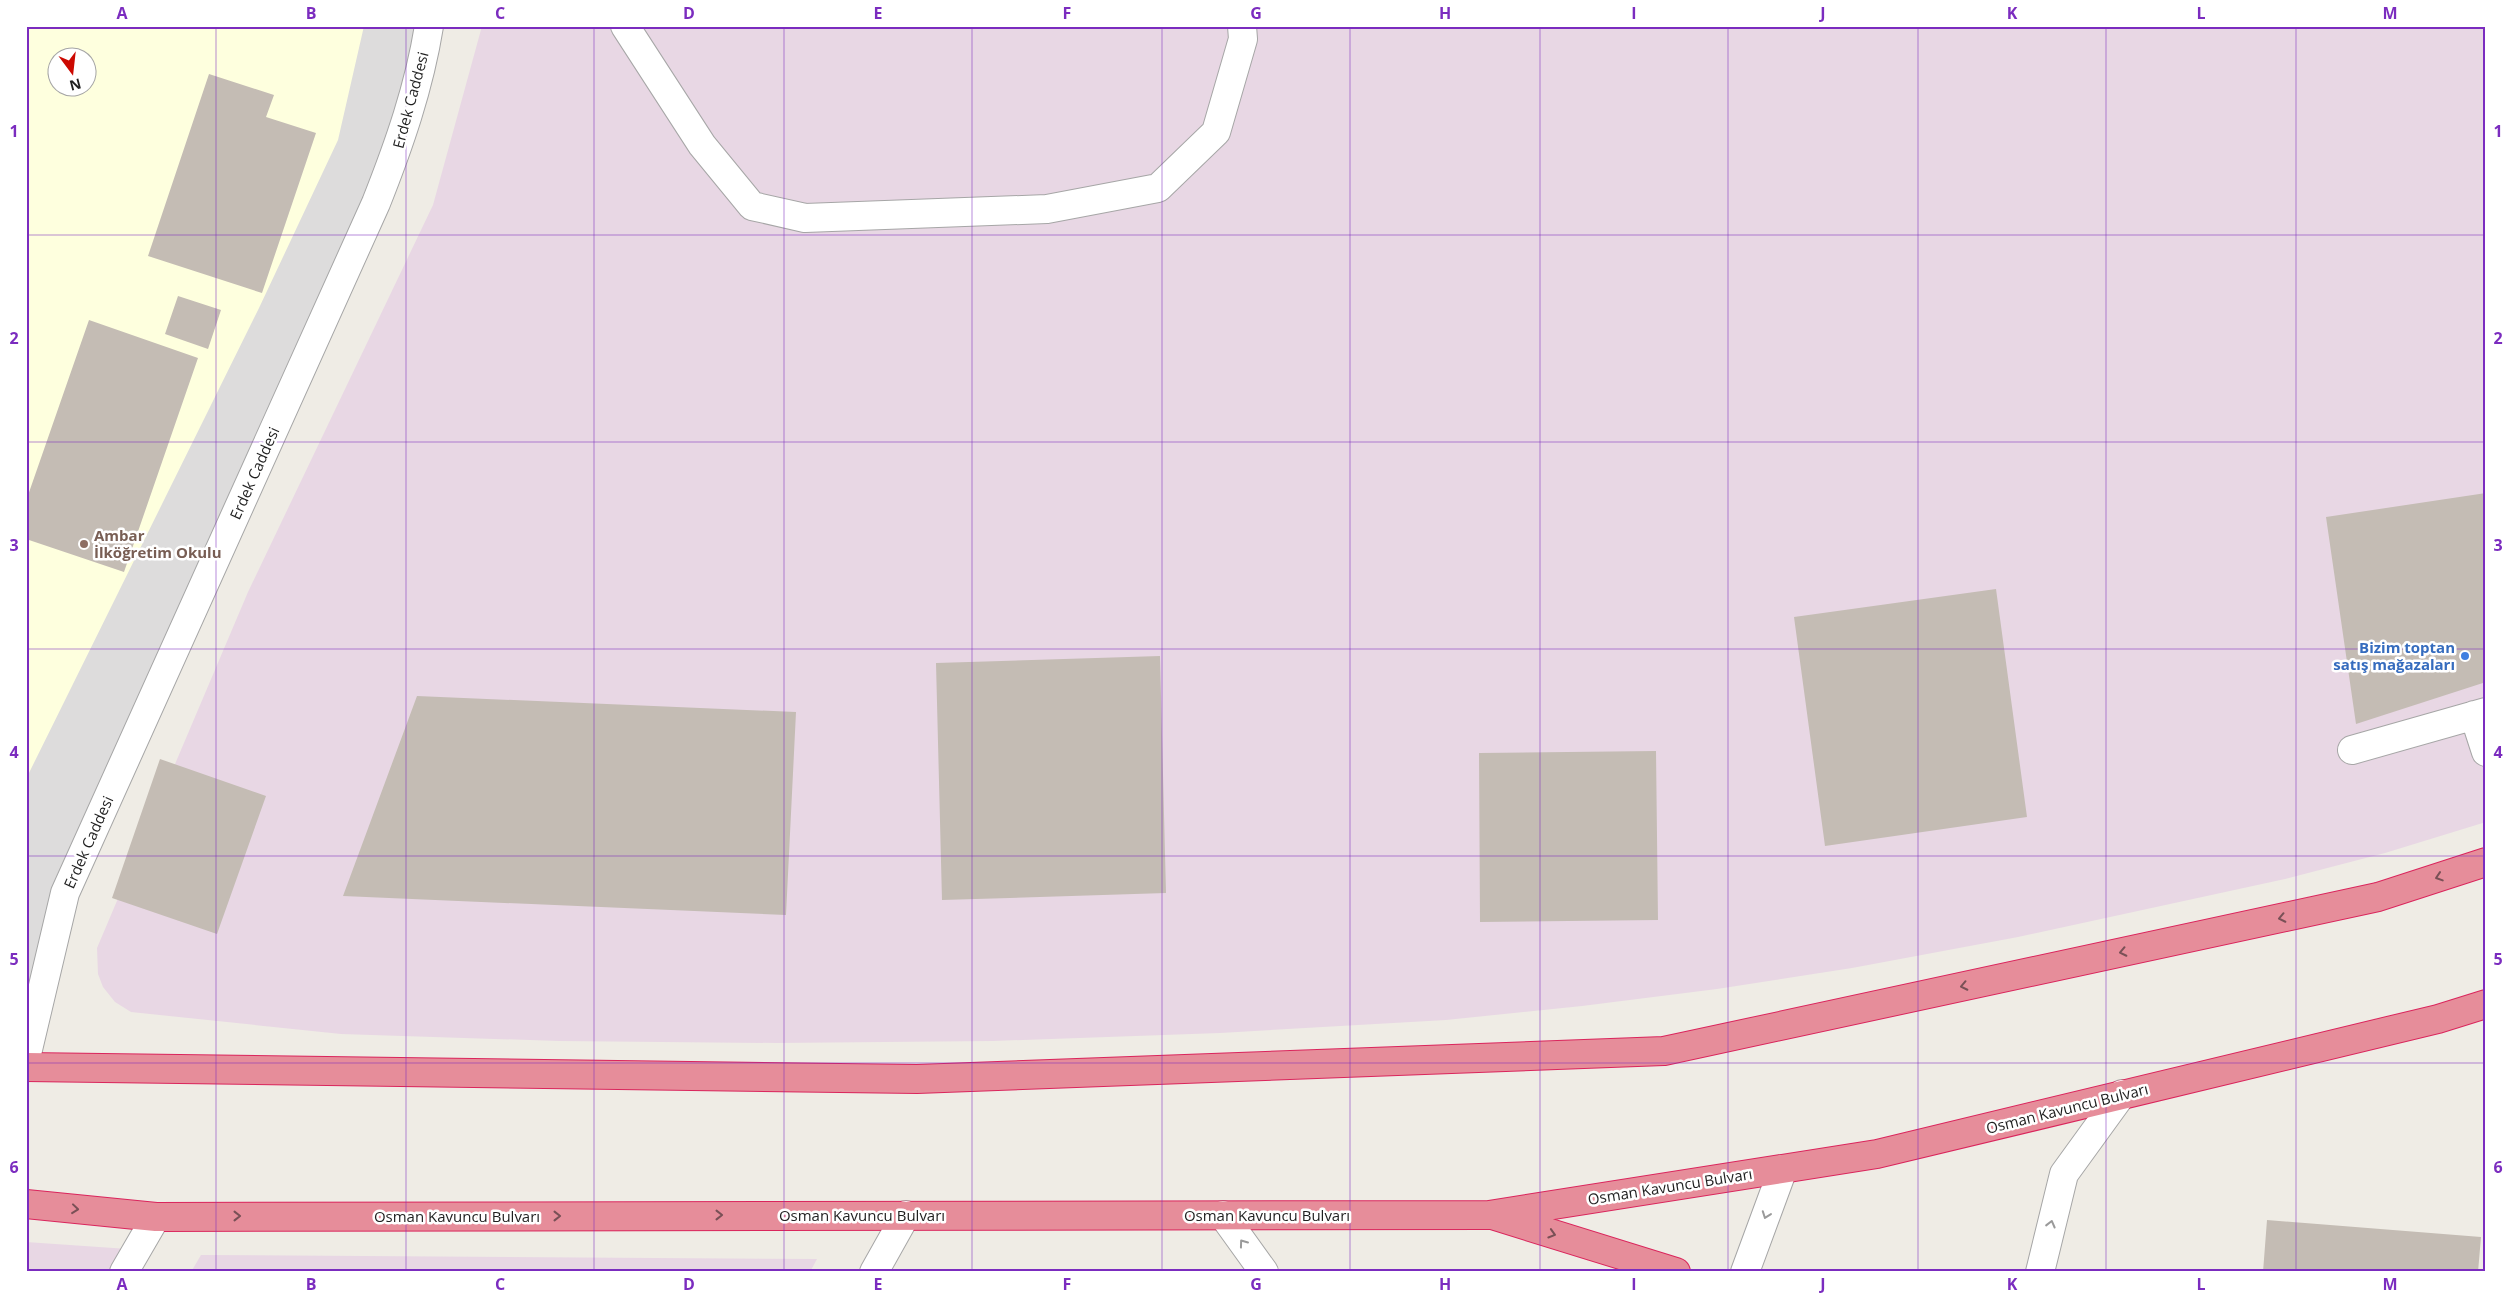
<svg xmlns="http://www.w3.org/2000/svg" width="2512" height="1298" font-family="'Open Sans',sans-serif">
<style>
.residential{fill:#dddcdc;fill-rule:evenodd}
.industrial{fill:#e8d7e4}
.education{fill:#feffde;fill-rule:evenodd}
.building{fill:#c4bcb4}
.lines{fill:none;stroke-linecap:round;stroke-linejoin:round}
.minor-casing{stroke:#a6a6a6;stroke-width:30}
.highway-casing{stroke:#da255c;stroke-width:30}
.minor{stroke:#fff;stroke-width:28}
.highway{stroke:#e68d9a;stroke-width:28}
.oneway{stroke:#795056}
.oneway2{stroke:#9a9a9a}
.grid{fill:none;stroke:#7b2cbf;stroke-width:1;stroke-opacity:0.55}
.education-dot{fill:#8d6e63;stroke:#fff;stroke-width:2}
.shop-dot{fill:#3f7fe0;stroke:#fff;stroke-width:2}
.labels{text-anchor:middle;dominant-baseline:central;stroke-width:5;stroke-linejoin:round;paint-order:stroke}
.street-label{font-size:15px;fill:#1f1f1f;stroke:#fff}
.education-label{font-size:15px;font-weight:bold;fill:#785e54;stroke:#fff;text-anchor:start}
.shop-label{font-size:15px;font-weight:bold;fill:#366cbe;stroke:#fff;text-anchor:end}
.neatline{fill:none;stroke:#7b2cbf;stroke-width:2}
.grid-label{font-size:16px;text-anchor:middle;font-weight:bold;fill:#7b2cbf}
</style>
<rect width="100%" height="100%" fill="#efece5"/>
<path class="residential" d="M 26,26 L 430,26 L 414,97 L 65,895 L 26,1048 ZM 58,58 L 88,58 L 88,88 L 58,88 Z"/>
<path class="industrial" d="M 482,26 L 2486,26 L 2486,822 L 2385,853 L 2285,879 L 2018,937 L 1852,968 L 1717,989 L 1582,1006 L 1446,1020 L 1220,1033 L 993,1041 L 776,1043 L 559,1041 L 341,1034 L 131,1012 L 115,1002 L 103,987 L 98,974 L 97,948 L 248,592 L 433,205 Z
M 26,1242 L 128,1249 L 113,1272 L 26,1272 Z
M 201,1255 L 817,1259 L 810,1272 L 191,1272 Z"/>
<path class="education" d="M 26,26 L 364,26 L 338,140 L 259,308 L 26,779 ZM 58,58 L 88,58 L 88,88 L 58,88 Z"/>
<path class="building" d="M 209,74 L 274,95 L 266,117 L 316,133 L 262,293 L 148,256 Z
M 178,296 L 221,310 L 208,349 L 165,334 Z
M 89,320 L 198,358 L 124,572 L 26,539 L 26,501 Z
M 2486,493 L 2486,682 L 2356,724 L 2326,517 Z
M 1996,589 L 2027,817 L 1825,846 L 1794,617 Z
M 1160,656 L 1166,893 L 942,900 L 936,663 Z
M 417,696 L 796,712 L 786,915 L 343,896 Z
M 1656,751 L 1658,920 L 1480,922 L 1479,753 Z
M 160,759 L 266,796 L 217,934 L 112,898 Z
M 2267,1220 L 2481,1237 L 2478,1272 L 2263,1272 Z"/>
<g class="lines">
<defs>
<path id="minor" d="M 625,26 L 702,145 L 752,206 L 805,218 L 1047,209 L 1158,188 L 1216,132 L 1243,39 L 1242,26
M 2474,715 L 2486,752
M 2352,750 L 2486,712
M 26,1058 L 65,893 L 376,203 C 399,145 419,88 429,26
M 1223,1215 L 1264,1272
M 124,1272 L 156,1217
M 874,1272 L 906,1215
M 1745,1272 L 1783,1169
M 2040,1272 L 2064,1174 L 2122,1094"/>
<path id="highway" d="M 26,1067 L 917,1079 L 1664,1051 L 2378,897 L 2486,862
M 26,1204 L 156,1217 L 1489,1215 L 1877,1154 L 2438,1019 L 2486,1004
M 1495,1216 L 1676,1272"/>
</defs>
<use href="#minor" class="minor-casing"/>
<use href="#highway" class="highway-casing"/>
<use href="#minor" class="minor"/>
<use href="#highway" class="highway"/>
</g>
<defs><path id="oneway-chevron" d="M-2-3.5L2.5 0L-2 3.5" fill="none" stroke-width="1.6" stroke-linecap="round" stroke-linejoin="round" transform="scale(1.25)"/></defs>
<g class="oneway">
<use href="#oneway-chevron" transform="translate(2439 877) rotate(162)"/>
<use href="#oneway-chevron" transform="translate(2282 918) rotate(168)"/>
<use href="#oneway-chevron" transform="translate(2123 952) rotate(168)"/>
<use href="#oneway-chevron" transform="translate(1964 986) rotate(168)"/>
<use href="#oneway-chevron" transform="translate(75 1209) rotate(6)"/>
<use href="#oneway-chevron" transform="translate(719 1215)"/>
<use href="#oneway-chevron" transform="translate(237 1216)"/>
<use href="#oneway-chevron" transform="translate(557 1216)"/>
<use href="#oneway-chevron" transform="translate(1552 1234) rotate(17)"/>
</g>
<g class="oneway2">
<use href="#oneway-chevron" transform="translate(1766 1215) rotate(110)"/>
<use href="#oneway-chevron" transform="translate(2051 1224) rotate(-76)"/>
<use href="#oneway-chevron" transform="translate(1243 1243) rotate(-126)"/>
</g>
<path class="grid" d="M 216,26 L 216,1272M 406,26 L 406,1272M 594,26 L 594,1272M 784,26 L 784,1272M 972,26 L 972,1272M 1162,26 L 1162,1272M 1350,26 L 1350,1272M 1540,26 L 1540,1272M 1728,26 L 1728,1272M 1918,26 L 1918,1272M 2106,26 L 2106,1272M 2296,26 L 2296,1272M 26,235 L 2486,235M 26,442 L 2486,442M 26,649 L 2486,649M 26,856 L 2486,856M 26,1063 L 2486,1063"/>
<circle class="education-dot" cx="84" cy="544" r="5"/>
<circle class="shop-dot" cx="2465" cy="656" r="5"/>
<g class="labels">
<g class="street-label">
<text transform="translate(410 100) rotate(-75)">Erdek Caddesi</text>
<text transform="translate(254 473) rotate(-66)">Erdek Caddesi</text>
<text transform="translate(88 842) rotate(-66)">Erdek Caddesi</text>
<text transform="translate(2067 1108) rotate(-14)">Osman Kavuncu Bulvarı</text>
<text transform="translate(1670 1186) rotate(-9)">Osman Kavuncu Bulvarı</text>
<text x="862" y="1215">Osman Kavuncu Bulvarı</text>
<text x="1267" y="1215">Osman Kavuncu Bulvarı</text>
<text x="457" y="1216">Osman Kavuncu Bulvarı</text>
</g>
<g class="education-label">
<text x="94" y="535">Ambar<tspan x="94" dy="17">İlköğretim Okulu</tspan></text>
</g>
<g class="shop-label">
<text x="2455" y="647">Bizim toptan<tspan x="2455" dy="17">satış mağazaları</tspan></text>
</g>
</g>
<rect width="2512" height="1298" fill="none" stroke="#ffffff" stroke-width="55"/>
<g transform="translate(72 72) rotate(165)"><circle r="24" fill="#ffffff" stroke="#a5a5a5"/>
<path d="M0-4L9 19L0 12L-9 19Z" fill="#cc0901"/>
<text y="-8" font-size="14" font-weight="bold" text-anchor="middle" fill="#1f1f1f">N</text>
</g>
<rect x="28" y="28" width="2456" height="1242" class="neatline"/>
<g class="grid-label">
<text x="122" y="19">A</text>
<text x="311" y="19">B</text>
<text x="500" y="19">C</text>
<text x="689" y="19">D</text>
<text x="878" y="19">E</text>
<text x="1067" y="19">F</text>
<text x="1256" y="19">G</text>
<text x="1445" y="19">H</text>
<text x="1634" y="19">I</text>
<text x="1823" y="19">J</text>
<text x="2012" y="19">K</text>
<text x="2201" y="19">L</text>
<text x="2390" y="19">M</text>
<text x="14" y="137">1</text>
<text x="2498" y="137">1</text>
<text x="14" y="344">2</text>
<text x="2498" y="344">2</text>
<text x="14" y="551">3</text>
<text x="2498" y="551">3</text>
<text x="14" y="758">4</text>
<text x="2498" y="758">4</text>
<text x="14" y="965">5</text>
<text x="2498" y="965">5</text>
<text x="14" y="1173">6</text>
<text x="2498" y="1173">6</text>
<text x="122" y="1290">A</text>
<text x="311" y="1290">B</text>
<text x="500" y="1290">C</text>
<text x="689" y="1290">D</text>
<text x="878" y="1290">E</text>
<text x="1067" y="1290">F</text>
<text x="1256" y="1290">G</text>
<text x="1445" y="1290">H</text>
<text x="1634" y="1290">I</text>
<text x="1823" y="1290">J</text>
<text x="2012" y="1290">K</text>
<text x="2201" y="1290">L</text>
<text x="2390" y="1290">M</text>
</g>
</svg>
